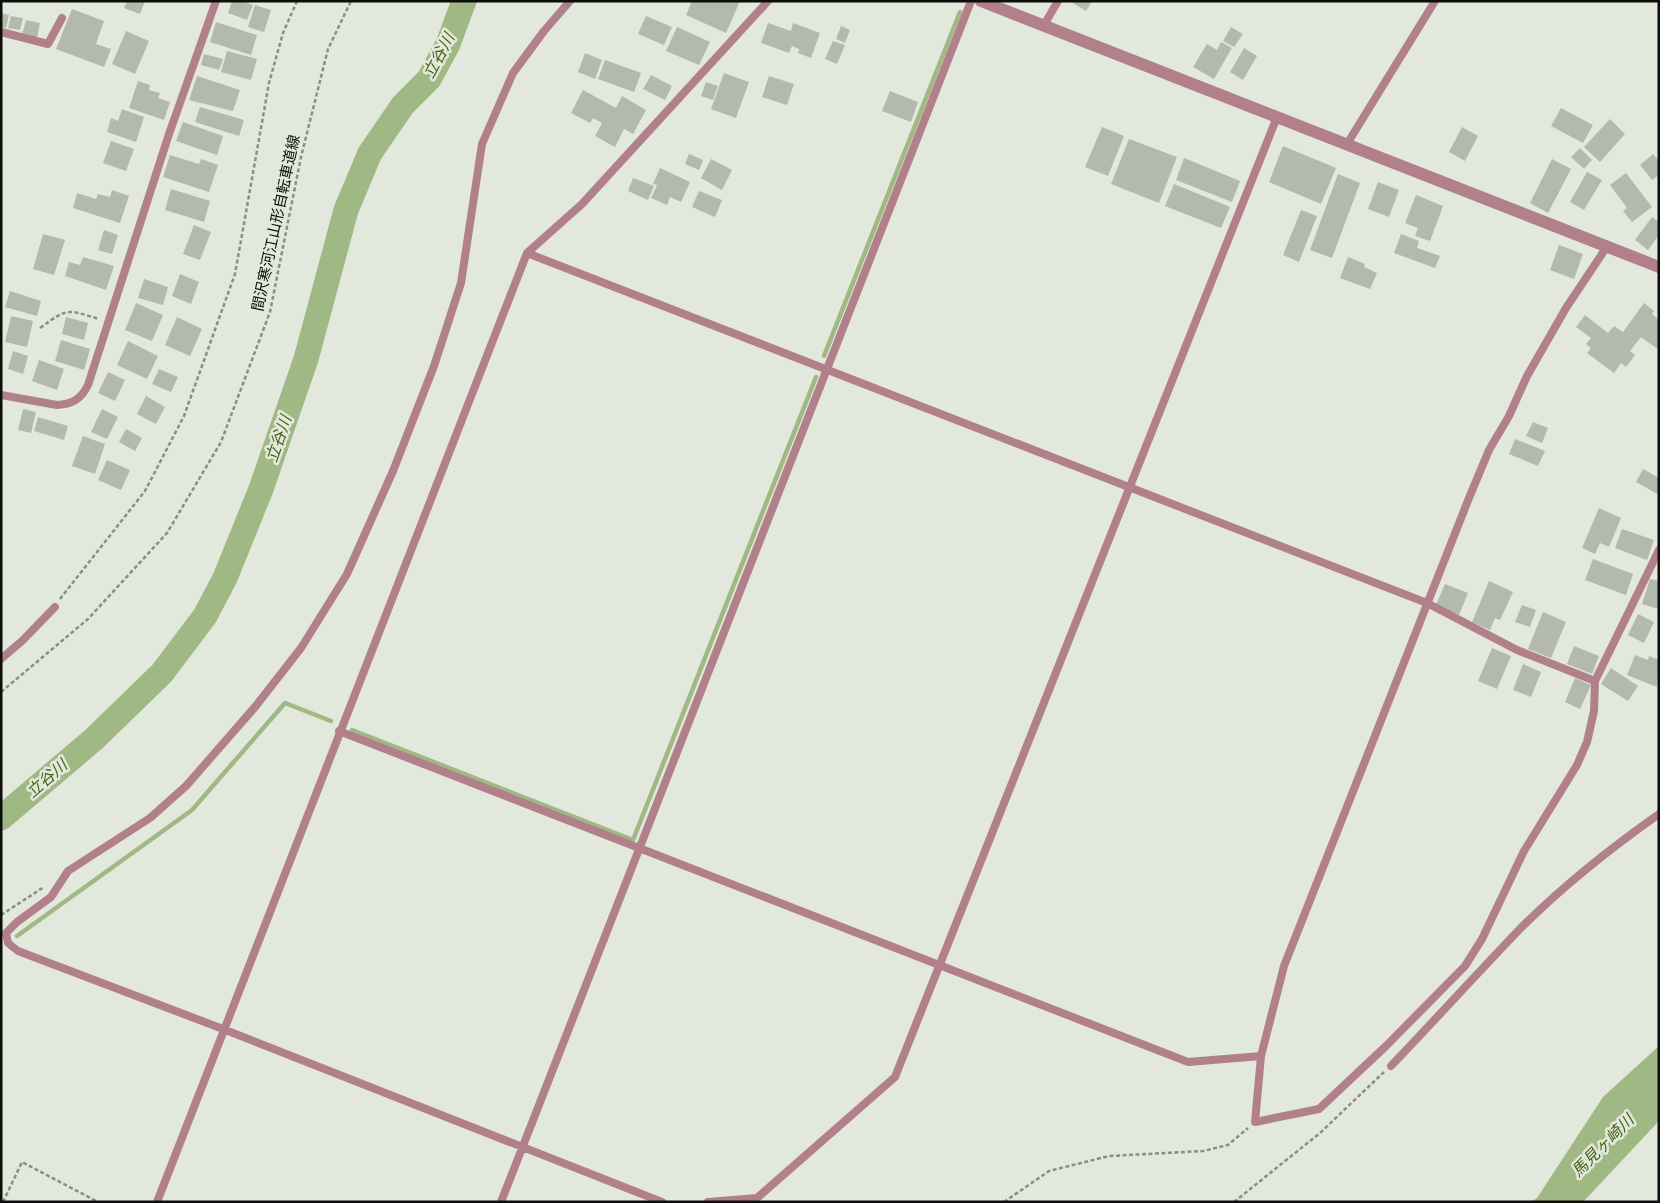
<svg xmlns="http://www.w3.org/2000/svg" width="1660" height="1203" font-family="Signika,'Noto Sans JP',sans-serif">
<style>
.water{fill:#9fb884}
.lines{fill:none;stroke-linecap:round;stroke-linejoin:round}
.stream{stroke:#9fb884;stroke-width:4.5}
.river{stroke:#9fb884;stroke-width:25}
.building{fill:#b3b9ad}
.path{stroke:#8a8e85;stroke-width:2.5;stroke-dasharray:4 2.5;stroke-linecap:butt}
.service{stroke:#b1808a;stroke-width:8}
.tertiary{stroke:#b1808a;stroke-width:12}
.labels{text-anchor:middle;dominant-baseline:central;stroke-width:5;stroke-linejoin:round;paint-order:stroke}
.street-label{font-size:15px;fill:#0c0e0a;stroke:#e2e8dc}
.water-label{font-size:16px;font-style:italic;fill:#456216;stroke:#e2e8dc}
</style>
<rect width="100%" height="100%" fill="#e2e8dc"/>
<path class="water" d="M 1659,1046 L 1659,1121 L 1583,1202 L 1531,1202 L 1537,1198 L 1603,1097 Z"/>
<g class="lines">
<path class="stream" d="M 824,356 L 960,12
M 352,730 L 633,840 L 816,377
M 17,936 L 192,810 L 285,703 L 331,721"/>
<path class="river" d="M 1,818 L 94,739 L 162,673 L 205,616 L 225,578 L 261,489 L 306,359 L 346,210 L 370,153 L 403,105 L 429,79 L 448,44 L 464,1"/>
</g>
<path class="building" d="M 127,1 L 145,1 L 140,14 L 124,8 Z
M 232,1 L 242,1 L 253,5 L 247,20 L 228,13 Z
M 692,1 L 740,1 L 726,33 L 686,15 Z
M 1070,1 L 1092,1 L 1086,11 Z
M 255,5 L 271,10 L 264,32 L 248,27 Z
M 72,9 L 104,21 L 96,44 L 111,49 L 104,67 L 56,49 Z
M 1,13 L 9,15 L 6,28 L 1,27 Z
M 11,16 L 23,18 L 20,30 L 8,28 Z
M 646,16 L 672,27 L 664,45 L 638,34 Z
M 26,20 L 40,23 L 37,38 L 22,35 Z
M 216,22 L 257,35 L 251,55 L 210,42 Z
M 768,23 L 791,31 L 793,23 L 820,33 L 811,58 L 798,53 L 799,49 L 792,46 L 789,53 L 761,43 Z
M 841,26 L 850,30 L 845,43 L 836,39 Z
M 677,27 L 710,42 L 699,65 L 666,51 Z
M 1231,27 L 1243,34 L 1234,47 L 1223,41 Z
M 126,31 L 149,41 L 135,74 L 112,64 Z
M 833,41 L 845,45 L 837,64 L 825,59 Z
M 1221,42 L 1232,48 L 1214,79 L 1193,67 L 1207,44 L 1217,50 Z
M 1244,48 L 1257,56 L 1243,80 L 1230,72 Z
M 227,51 L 257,59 L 251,80 L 221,72 Z
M 585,53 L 602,60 L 595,79 L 578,72 Z
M 204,54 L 223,59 L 219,70 L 201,65 Z
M 605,60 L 641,73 L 634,92 L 598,79 Z
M 724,73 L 749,82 L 736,118 L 711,109 Z
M 651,75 L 672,86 L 665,100 L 643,89 Z
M 197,76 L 240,90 L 233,111 L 189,100 Z
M 769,76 L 794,84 L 787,105 L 762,97 Z
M 138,81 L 150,85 L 149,90 L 160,93 L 158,98 L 170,102 L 164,120 L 129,108 Z
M 706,82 L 718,86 L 713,100 L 701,96 Z
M 583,90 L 616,108 L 622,96 L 646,110 L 633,134 L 624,129 L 615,147 L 595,136 L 602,123 L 593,118 L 590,123 L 571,113 Z
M 890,91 L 918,102 L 911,122 L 882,111 Z
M 200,107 L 244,120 L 239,136 L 195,122 Z
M 1561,108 L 1593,125 L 1583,143 L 1551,126 Z
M 122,109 L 144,117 L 136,142 L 107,132 L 111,118 L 118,121 Z
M 1610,119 L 1625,134 L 1600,162 L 1584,147 Z
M 183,122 L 223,136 L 217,155 L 176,141 Z
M 1102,127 L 1124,136 L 1108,176 L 1085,167 Z
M 1462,127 L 1478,136 L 1465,161 L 1449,152 Z
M 1129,139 L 1177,157 L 1159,203 L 1111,184 Z
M 111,141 L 134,149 L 126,171 L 103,163 Z
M 1283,146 L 1336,168 L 1321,204 L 1269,182 Z
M 1580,148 L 1592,160 L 1584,169 L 1571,157 Z
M 689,154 L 703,160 L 699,170 L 685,164 Z
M 1653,154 L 1659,161 L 1659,175 L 1652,180 L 1640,165 Z
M 170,155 L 199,164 L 201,159 L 218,165 L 209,192 L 163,177 Z
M 1184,158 L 1240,181 L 1232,202 L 1176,180 Z
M 711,159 L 732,170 L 722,190 L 701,178 Z
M 1552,159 L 1571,169 L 1548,213 L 1530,203 Z
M 660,168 L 690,182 L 681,202 L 670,197 L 667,205 L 651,198 L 657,185 L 653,184 Z
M 1587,172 L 1602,180 L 1584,210 L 1570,202 Z
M 1626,173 L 1652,207 L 1632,222 L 1623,211 L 1627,208 L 1610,185 Z
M 1338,174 L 1360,183 L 1332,258 L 1310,250 Z
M 633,178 L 654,186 L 648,200 L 628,191 Z
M 1378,182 L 1399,190 L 1389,217 L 1368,209 Z
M 1174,184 L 1230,207 L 1221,228 L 1165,206 Z
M 171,189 L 210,201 L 204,222 L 165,210 Z
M 112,190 L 129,196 L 120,223 L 73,208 L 77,193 L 96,199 L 98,194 L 110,197 Z
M 699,191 L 722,200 L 715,217 L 692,207 Z
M 1416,195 L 1443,206 L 1430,241 L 1415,236 L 1418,228 L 1405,223 Z
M 1301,210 L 1317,216 L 1299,262 L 1283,255 Z
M 1652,217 L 1659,222 L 1659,235 L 1648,250 L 1635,240 Z
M 194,225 L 211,232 L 200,260 L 183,254 Z
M 104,230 L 118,235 L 112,254 L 98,250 Z
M 43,234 L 65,240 L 54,275 L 33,269 Z
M 1401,234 L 1419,241 L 1417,248 L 1440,256 L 1435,268 L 1394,253 Z
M 1559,245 L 1583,254 L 1574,279 L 1550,270 Z
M 83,257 L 114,266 L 106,290 L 65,276 L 69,262 L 80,265 Z
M 1348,257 L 1365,264 L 1364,267 L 1377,273 L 1370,289 L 1340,278 Z
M 180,274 L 199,282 L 191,304 L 172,296 Z
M 144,279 L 168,287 L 163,305 L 138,298 Z
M 10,291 L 41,301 L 37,316 L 5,307 Z
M 136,303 L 163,315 L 152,341 L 125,330 Z
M 1644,303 L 1654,311 L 1652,314 L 1659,320 L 1659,350 L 1641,337 L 1630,351 L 1635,355 L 1626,367 L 1621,363 L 1614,373 L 1587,353 L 1591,348 L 1586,344 L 1591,338 L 1576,327 L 1585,315 L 1608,333 L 1614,326 L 1623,332 Z
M 11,316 L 33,321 L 27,347 L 5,342 Z
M 66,317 L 88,323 L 84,340 L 62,334 Z
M 177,317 L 202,329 L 190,356 L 165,345 Z
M 61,340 L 90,349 L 84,370 L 55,361 Z
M 128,341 L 158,356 L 147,379 L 117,365 Z
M 13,351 L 28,356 L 23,374 L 8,369 Z
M 39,360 L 64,369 L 57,390 L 32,381 Z
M 159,369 L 178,377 L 171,392 L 152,384 Z
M 108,372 L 125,380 L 115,401 L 98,393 Z
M 146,396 L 165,407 L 156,424 L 137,414 Z
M 23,409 L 36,412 L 31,433 L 18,430 Z
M 102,409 L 118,417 L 107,439 L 91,432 Z
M 38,417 L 68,426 L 64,440 L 34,431 Z
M 1533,422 L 1548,428 L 1542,443 L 1526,436 Z
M 126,429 L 142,438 L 135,451 L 119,442 Z
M 83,436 L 105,444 L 95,474 L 72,466 Z
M 1515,439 L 1545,451 L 1538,466 L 1509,454 Z
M 107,460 L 130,470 L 121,490 L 98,480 Z
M 1643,469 L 1659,478 L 1659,495 L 1636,482 Z
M 1599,508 L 1621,518 L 1609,547 L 1600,543 L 1595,554 L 1582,548 Z
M 1622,529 L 1654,540 L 1647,560 L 1615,548 Z
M 1593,559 L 1633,574 L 1626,595 L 1585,580 Z
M 1650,579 L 1659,581 L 1659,609 L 1642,604 Z
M 1489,581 L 1513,592 L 1500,620 L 1495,618 L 1490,630 L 1472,622 Z
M 1445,584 L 1468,593 L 1459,615 L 1436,605 Z
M 1522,605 L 1536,610 L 1530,627 L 1515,622 Z
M 1543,612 L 1566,622 L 1551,658 L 1528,649 Z
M 1638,614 L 1654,622 L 1644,643 L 1628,635 Z
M 1574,646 L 1599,656 L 1592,674 L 1567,664 Z
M 1492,648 L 1511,656 L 1497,689 L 1478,681 Z
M 1635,655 L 1648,660 L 1649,656 L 1659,660 L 1657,687 L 1627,675 Z
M 1523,664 L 1541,672 L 1531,697 L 1513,690 Z
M 1611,668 L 1638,686 L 1628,701 L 1601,684 Z
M 1575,678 L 1591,685 L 1580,709 L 1565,702 Z"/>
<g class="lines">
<path class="path" d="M 40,328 C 68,308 66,309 99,319
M 60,599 L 145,491 L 184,416 L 235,274 L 269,83 L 283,33 L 297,1
M 1,692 L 88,619 L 167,533 L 221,442 L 270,312 L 301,157 L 328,49 L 351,1
M 1,915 L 44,887
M 3,1202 L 22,1162 L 98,1202
M 1004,1202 L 1049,1171 L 1109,1156 L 1203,1151 L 1228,1145 L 1248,1128
M 1234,1202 L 1320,1133 L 1384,1072"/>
<path class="service" d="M 570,1 L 544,31 L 513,73 L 482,144 L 461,283 L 434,366 L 393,471 L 347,574 L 301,648 L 255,707 L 186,786 L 150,818 L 68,871 L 51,897 L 17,922 L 6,933 L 8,943 L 18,951 L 223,1029 L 662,1202
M 1044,25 L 1058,1
M 1,32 L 48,44 L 62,18
M 1347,144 L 1435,1
M 1606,248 L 1566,308 L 1527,376 L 1509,416 L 1489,450 L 1469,498 L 1284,966 L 1261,1056 L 1255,1122 L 1319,1109 L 1386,1046 L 1465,966 L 1482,939 L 1524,851 L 1577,765 L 1587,742 L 1594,711 L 1595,681 L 1659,550
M 527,253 L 1427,603 L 1517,650 L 1595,681
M 1,395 L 57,405 C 73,404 81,399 88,385 L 169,134 L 216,1
M 1,659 L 22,641 L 55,607
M 339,731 L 1188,1062 L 1261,1056
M 1391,1066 C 1433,1022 1474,977 1516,933 C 1559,889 1608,850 1659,814
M 157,1202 L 527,253 L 582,204 L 768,1
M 501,1202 L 971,1
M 708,1202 L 757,1198 L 895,1077 L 1277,117"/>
<path class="tertiary" d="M 981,1 L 1659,267"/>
</g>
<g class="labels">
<g class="street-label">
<text transform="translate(276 223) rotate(-78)">間沢寒河江山形自転車道線</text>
</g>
<g class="water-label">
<text transform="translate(439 56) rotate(-62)">立谷川</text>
<text transform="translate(279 439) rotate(-71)">立谷川</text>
<text transform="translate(47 779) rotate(-41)">立谷川</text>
<text transform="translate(1603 1146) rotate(-45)">馬見ヶ崎川</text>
</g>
</g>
<rect width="1660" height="1203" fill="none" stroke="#0c0e0a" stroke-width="5"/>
</svg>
